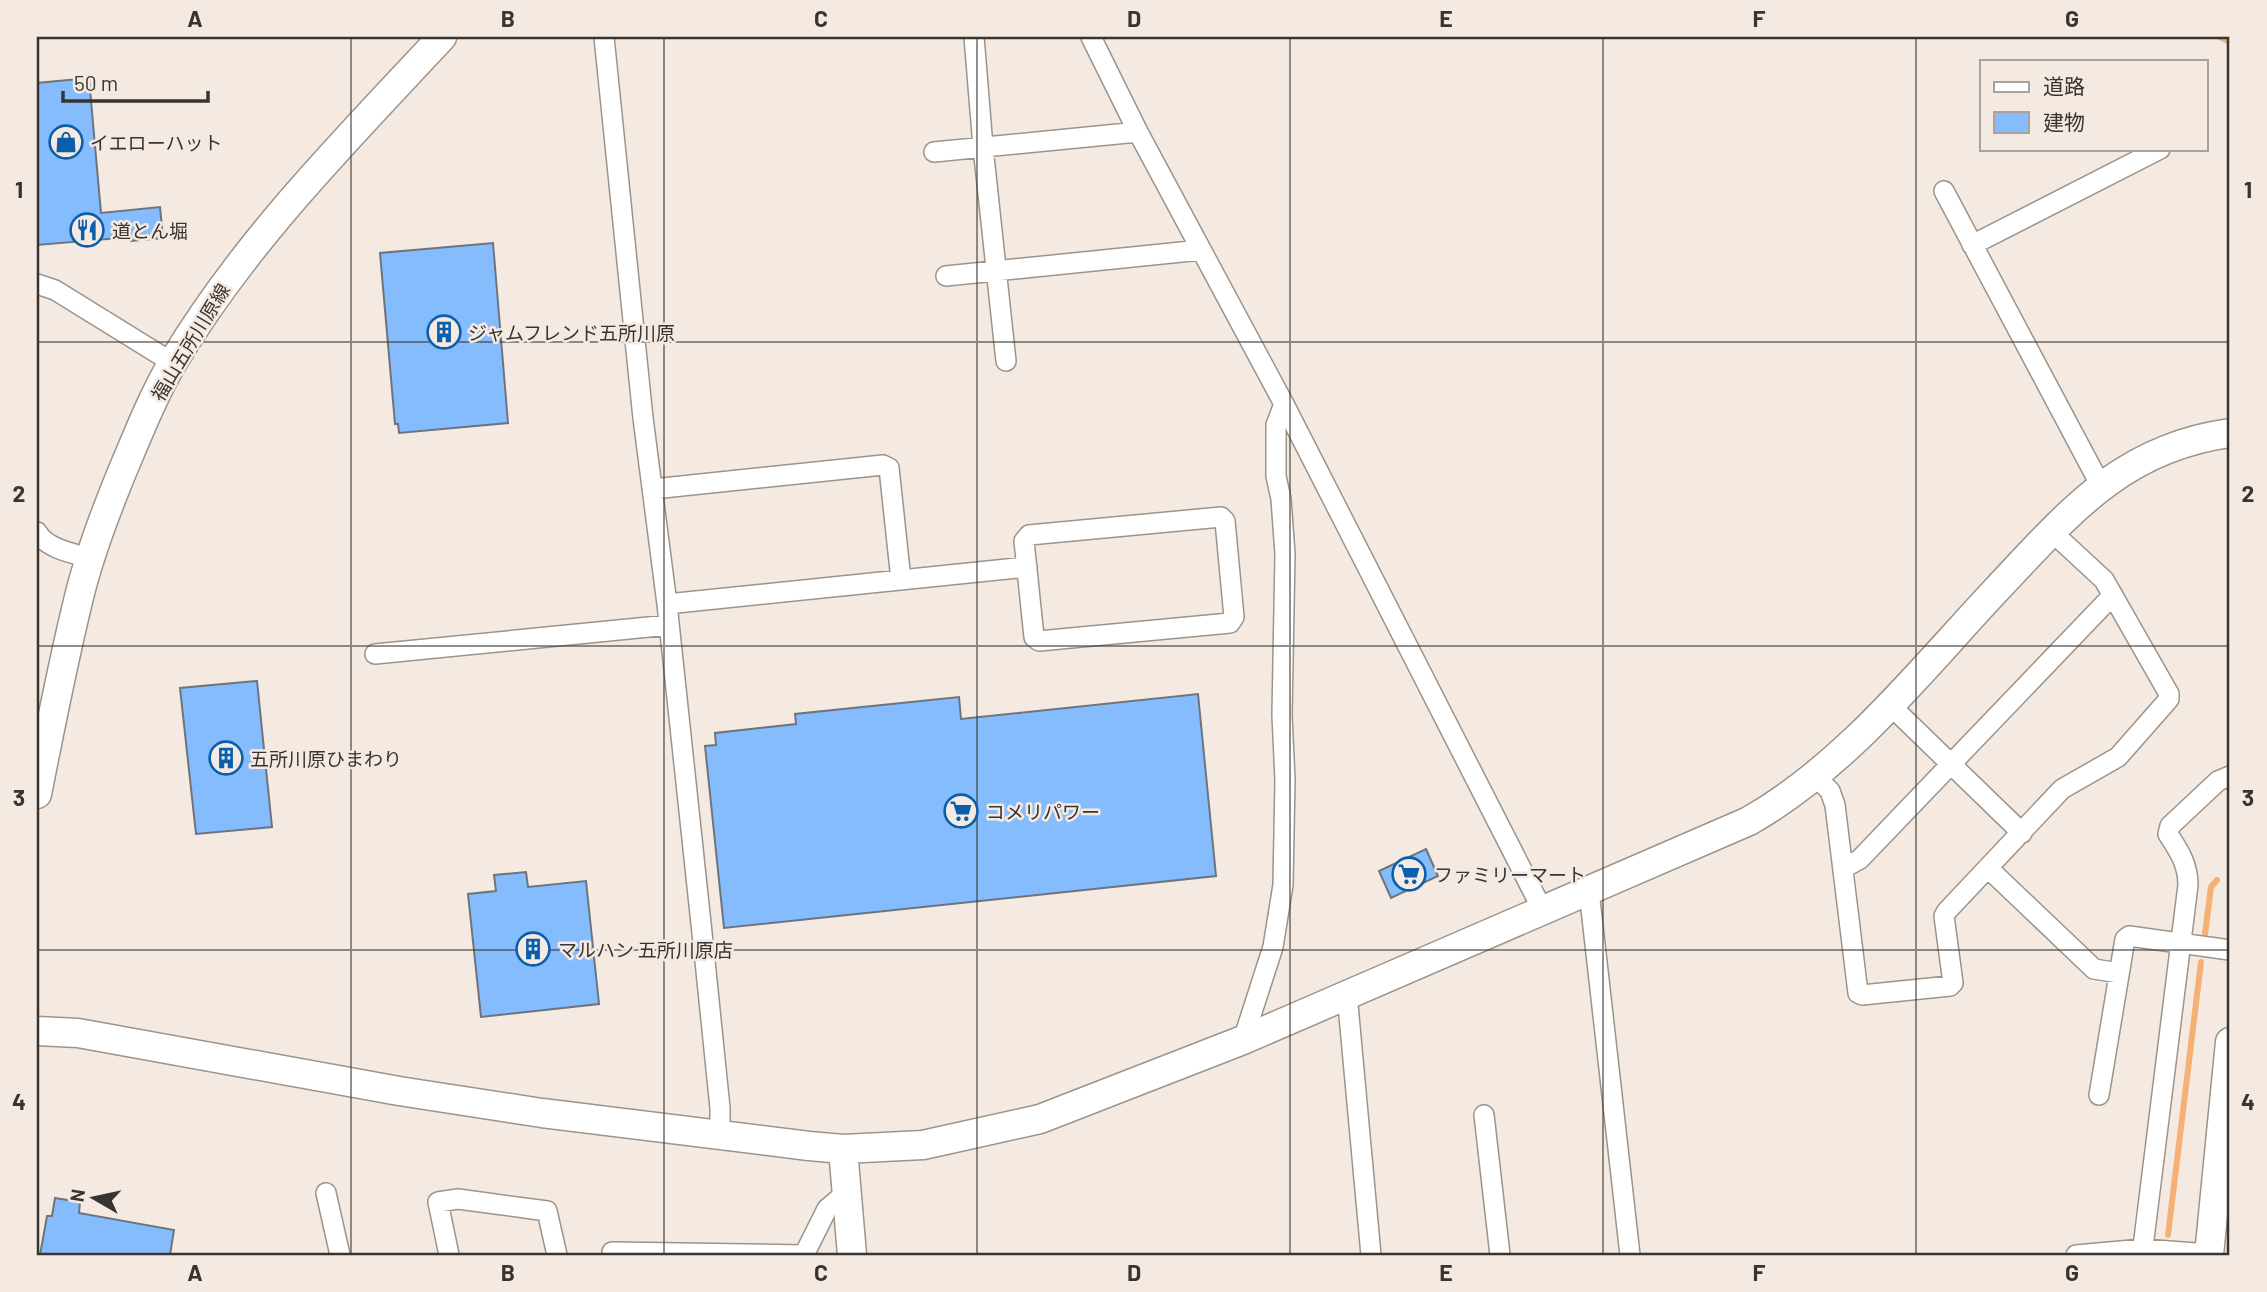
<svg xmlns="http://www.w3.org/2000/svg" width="2267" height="1292" font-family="Barlow,'Noto Sans JP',sans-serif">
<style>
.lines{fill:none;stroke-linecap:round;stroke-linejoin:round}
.stream{stroke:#f4b075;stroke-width:6}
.building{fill:#85bcfd;stroke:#6d747d;stroke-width:2}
.street-casing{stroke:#9c938b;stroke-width:22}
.secondary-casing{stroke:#9c938b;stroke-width:31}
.street{stroke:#fff;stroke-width:19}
.secondary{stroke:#fff;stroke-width:28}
.grid{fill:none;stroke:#383431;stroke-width:2;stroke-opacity:0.55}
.labels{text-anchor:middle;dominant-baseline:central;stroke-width:5;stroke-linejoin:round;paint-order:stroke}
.poi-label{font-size:19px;fill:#383431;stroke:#f4eae1;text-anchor:start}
.street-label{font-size:19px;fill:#383431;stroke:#f4eae1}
.neatline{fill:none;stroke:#383431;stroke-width:2.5}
.grid-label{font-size:23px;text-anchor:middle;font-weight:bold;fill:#383431}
</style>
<rect width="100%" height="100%" fill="#f4eae1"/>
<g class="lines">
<path class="stream" d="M 2220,37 L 2230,42
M 2205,934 L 2211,887 L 2217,880
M 2168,1235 L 2201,962"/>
</g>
<path class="building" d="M 89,78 L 101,213 L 160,207 L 163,238 L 131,241 L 131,237 L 37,245 L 37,83 Z
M 493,243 L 508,423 L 399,433 L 398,424 L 395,424 L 380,253 Z
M 257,681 L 272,827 L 196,834 L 180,688 Z
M 1198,694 L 1216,876 L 724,928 L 705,746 L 716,745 L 715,733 L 796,724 L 795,714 L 959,697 L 961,719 Z
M 1426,849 L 1438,876 L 1391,898 L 1379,871 Z
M 526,872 L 528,887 L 586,881 L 599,1004 L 481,1017 L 468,894 L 496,891 L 494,875 Z
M 55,1198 L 80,1202 L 79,1213 L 174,1230 L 170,1255 L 40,1255 L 47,1216 L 52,1216 Z"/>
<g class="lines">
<defs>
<path id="street" d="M 604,37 L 643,418 L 667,604 L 705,961 L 720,1108 L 720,1136
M 974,37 L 983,147 L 1006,361
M 1091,37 L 1138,132 L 1284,404 L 1543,911
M 934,152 L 1138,132
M 1944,191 L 2101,486
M 1972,245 L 2160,149
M 946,276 L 1201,250
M 37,284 L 55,290 L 173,363
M 653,489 L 883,465 L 889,468 L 901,580
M 1221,517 L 1225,521 L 1234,617 L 1230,623 L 1039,641 L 1034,637 L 1024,541 L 1029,535 Z
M 37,532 C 47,549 72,553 90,558
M 667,604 L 1027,567
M 375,654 L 669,625
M 1890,705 L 2022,833
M 1815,776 L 1830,791 L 1835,805 L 1858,993 L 1862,995 L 1950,986 L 1953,983 L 1944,916 L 1947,911 L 2062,789 L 2118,757 L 2169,699 L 2169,694 L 2104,580 L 2051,531
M 1844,868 L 1860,859 L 2113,595
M 1989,869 L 2094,969 L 2119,973
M 1589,891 L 1630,1255
M 1347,994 L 1371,1255
M 1243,1040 L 1273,947 L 1283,885 L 1285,780 L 1282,715 L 1285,554 L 1281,499 L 1276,476 L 1276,425 L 1284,404
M 2099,1095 L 2125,939 L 2129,936 L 2230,950
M 1484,1115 L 1500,1255
M 326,1193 L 340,1255
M 612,1252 L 804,1255
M 449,1255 L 438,1202 L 458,1199 L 547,1211 L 557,1255
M 804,1255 L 827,1209 L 847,1192
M 2076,1255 L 2143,1249 L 2209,1254
M 2142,1255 L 2188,885 C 2188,864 2179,851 2168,834 L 2170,826 L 2218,781 L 2230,776"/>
<path id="secondary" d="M 37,794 C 50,728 63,662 79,597 C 91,548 110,500 130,453 C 143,422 156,391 173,362 C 246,240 346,140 442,37
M 37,1031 L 78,1033 L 399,1091 L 542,1113 L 809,1146 L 843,1149 L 923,1145 L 1040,1119 L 1243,1040 L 1749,821 C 1847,765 1920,671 1997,589 C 2068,514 2121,448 2230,433
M 843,1149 L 852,1255
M 2209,1255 L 2230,1042"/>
</defs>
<use href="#street" class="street-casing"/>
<use href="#secondary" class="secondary-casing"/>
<use href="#street" class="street"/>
<use href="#secondary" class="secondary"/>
</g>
<path class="grid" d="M 351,37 L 351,1255M 664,37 L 664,1255M 977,37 L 977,1255M 1290,37 L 1290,1255M 1603,37 L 1603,1255M 1916,37 L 1916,1255M 37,342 L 2230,342M 37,646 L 2230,646M 37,950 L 2230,950"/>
<defs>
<symbol id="shop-ring" viewBox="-11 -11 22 22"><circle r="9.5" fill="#f4eae1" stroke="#0a5eac" stroke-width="1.5"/><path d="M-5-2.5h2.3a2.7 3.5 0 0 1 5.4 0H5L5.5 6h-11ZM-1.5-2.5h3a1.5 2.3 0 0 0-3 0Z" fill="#0a5eac"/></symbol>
<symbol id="restaurant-ring" viewBox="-11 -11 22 22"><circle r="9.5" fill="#f4eae1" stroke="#0a5eac" stroke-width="1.5"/><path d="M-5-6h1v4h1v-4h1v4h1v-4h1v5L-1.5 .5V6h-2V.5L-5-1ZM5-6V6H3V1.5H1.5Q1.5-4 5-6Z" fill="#0a5eac"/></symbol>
<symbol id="building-ring" viewBox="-11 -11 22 22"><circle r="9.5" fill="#f4eae1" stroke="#0a5eac" stroke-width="1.5"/><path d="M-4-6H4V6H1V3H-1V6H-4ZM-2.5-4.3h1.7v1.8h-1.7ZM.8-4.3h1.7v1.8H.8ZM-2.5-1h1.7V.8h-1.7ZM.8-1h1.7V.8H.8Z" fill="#0a5eac"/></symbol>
<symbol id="supermarket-ring" viewBox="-11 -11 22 22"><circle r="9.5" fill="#f4eae1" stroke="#0a5eac" stroke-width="1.5"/><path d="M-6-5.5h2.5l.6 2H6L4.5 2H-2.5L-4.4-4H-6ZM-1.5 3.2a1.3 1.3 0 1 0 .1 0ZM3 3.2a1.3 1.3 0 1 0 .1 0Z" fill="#0a5eac"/></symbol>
</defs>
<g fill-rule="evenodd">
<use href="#shop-ring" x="47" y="123" width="38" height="38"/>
<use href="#restaurant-ring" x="68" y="211" width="38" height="38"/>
<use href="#building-ring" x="425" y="313" width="38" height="38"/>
<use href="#building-ring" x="207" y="739" width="38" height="38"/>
<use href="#supermarket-ring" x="942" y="792" width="38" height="38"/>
<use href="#supermarket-ring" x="1390" y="855" width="38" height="38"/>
<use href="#building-ring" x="514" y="930" width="38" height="38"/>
</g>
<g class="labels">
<g class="poi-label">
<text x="90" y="142">イエローハット</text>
<text x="112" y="230">道とん堀</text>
<text x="468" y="332">ジャムフレンド五所川原</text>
<text x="250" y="758">五所川原ひまわり</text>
<text x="986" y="811">コメリパワー</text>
<text x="1434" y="874">ファミリーマート</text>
<text x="558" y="949">マルハン 五所川原店</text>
</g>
<g class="street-label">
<text transform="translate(190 342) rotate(-59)">福山五所川原線</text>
</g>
</g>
<rect width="2267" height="1292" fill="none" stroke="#f4eae1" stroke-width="77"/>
<rect x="1980" y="60" width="228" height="91" fill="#f4eae1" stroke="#a9a19b" stroke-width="2"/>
<rect x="1994" y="82" width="35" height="10" fill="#ffffff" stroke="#a9a19b" stroke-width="2"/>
<text x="2043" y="94" font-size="21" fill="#383431">道路</text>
<rect x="1994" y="112" width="35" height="21" fill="#85bcfd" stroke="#a9a19b" stroke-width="2"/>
<text x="2043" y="130" font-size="21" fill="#383431">建物</text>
<g transform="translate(94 1198) rotate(279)" stroke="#f4eae1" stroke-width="5" paint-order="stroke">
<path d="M0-5L12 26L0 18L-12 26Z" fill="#383431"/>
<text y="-10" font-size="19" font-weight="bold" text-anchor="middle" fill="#383431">N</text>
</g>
<path d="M63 91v10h145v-10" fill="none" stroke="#383431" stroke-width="3.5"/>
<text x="74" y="91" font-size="21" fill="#383431" stroke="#f4eae1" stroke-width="5" paint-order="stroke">50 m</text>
<rect x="38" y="38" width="2190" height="1216" class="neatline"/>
<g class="grid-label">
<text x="195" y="27">A</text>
<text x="508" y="27">B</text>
<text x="821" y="27">C</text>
<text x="1134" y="27">D</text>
<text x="1446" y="27">E</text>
<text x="1759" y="27">F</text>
<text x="2072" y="27">G</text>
<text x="19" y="198">1</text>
<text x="2248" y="198">1</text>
<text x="19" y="502">2</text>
<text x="2248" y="502">2</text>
<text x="19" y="806">3</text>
<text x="2248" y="806">3</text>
<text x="19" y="1110">4</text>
<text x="2248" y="1110">4</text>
<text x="195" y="1281">A</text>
<text x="508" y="1281">B</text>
<text x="821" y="1281">C</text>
<text x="1134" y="1281">D</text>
<text x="1446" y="1281">E</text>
<text x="1759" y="1281">F</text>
<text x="2072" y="1281">G</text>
</g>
</svg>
